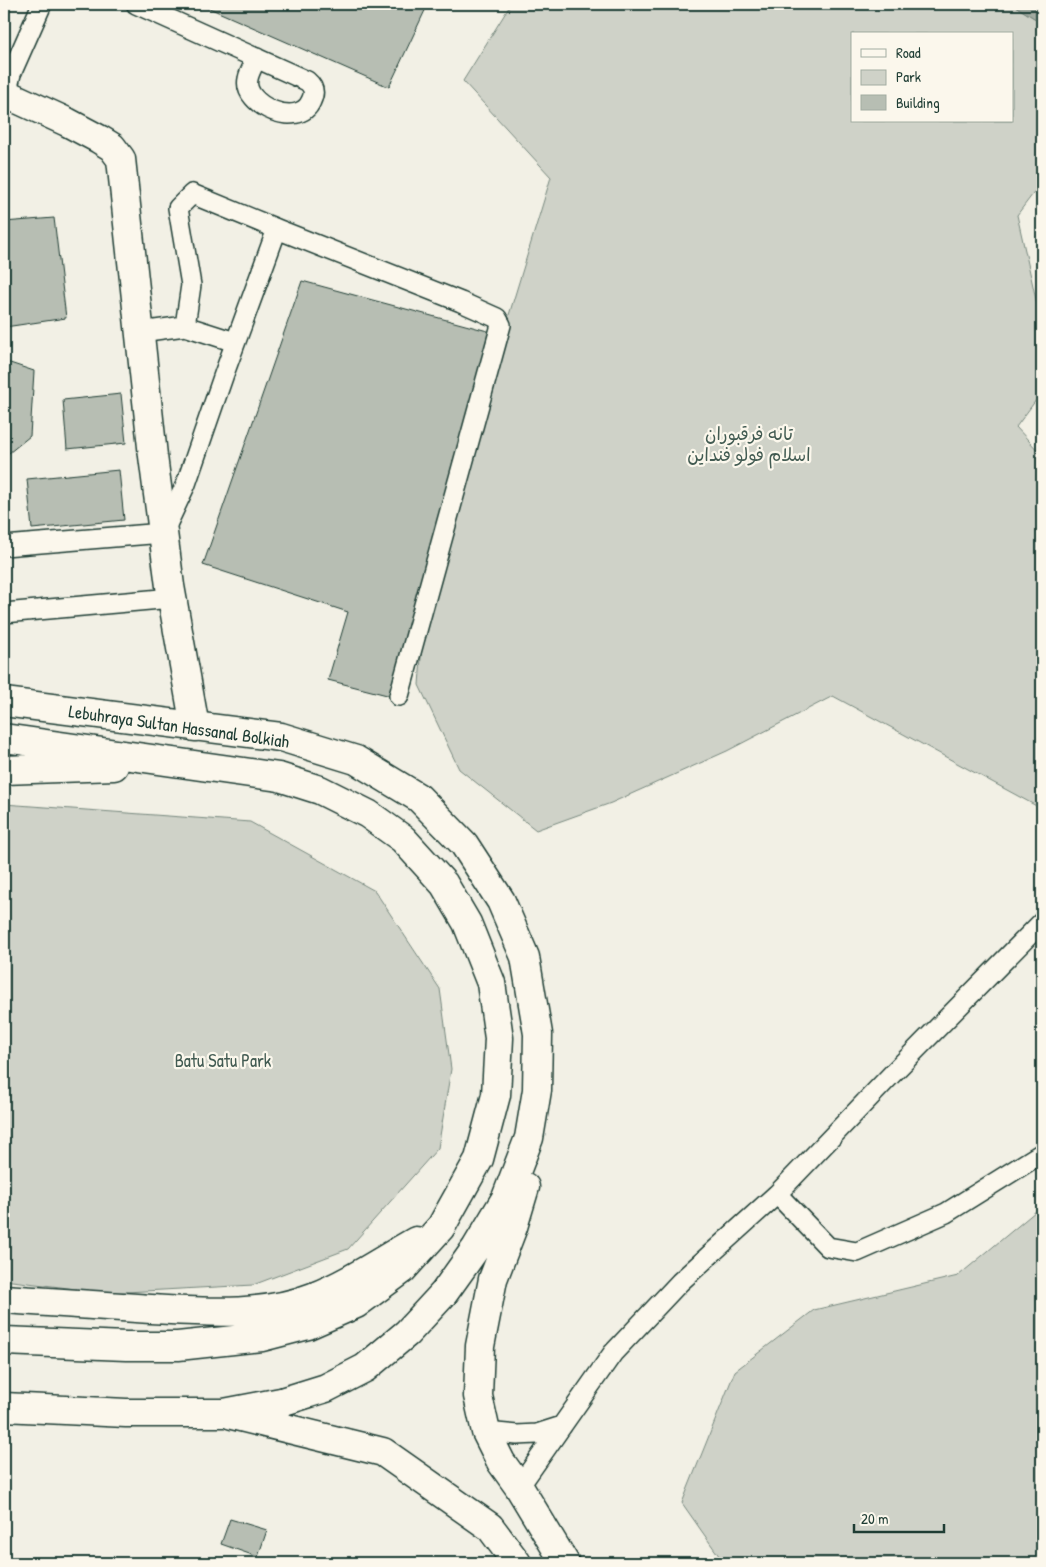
<svg xmlns="http://www.w3.org/2000/svg" width="1046" height="1567" font-family="'Patrick Hand','Playpen Sans Arabic',sans-serif">
<style>
.green{fill:#cfd2c8;stroke:#77887e;fill-rule:evenodd}
.water{fill:#a2aba1;stroke:#6e7f75}
.building{fill:#b7beb3;stroke:#1f3d34}
.lines{fill:none;stroke-linecap:round;stroke-linejoin:round}
.service-casing{stroke:#1f3d34;stroke-width:22}
.minor-casing{stroke:#1f3d34;stroke-width:31}
.motorway-casing{stroke:#1f3d34;stroke-width:31}
.service{stroke:#fbf7ec;stroke-width:19}
.minor{stroke:#fbf7ec;stroke-width:28}
.motorway{stroke:#fbf7ec;stroke-width:28}
.labels{text-anchor:middle;dominant-baseline:central;stroke-width:4.5;stroke-linejoin:round;paint-order:stroke}
.park-label{font-size:18px;fill:#425b52;stroke:#fbf7ec}
.street-label{font-size:18px;fill:#1f3d34;stroke:#fbf7ec}
</style>
<rect width="100%" height="100%" fill="#f2f0e5"/>
<filter id="ink" filterUnits="userSpaceOnUse"><feTurbulence type="fractalNoise" baseFrequency=".02" numOctaves="2"/><feDisplacementMap in="SourceGraphic" scale="10" xChannelSelector="R" yChannelSelector="G"/><feConvolveMatrix kernelMatrix="1 2 1 2 8 2 1 2 1" color-interpolation-filters="sRGB"/></filter>
<g filter="url(#ink)">
<path class="green" d="M 511,4 L 1012,4 L 1042,23 L 1042,182 L 1017,215 L 1042,326 L 1042,392 L 1016,427 L 1042,455 L 1042,809 L 833,696 L 727,751 L 611,803 L 536,830 L 459,769 L 419,685 L 424,616 L 460,476 L 551,177 L 463,81 ZM 852,34 L 1012,34 L 1012,121 L 852,121 Z
M 4,804 L 250,822 L 375,891 L 440,989 L 451,1069 L 438,1148 L 348,1249 L 253,1285 L 108,1293 L 4,1280 Z
M 1042,1206 L 1042,1563 L 724,1563 L 682,1503 L 735,1371 L 814,1310 L 958,1276 Z"/>
<path class="water" d="M 1012,4 L 1042,4 L 1042,23 Z"/>
<path class="building" d="M 200,4 L 428,4 L 389,87 Z
M 54,218 L 66,318 L 5,327 L 4,361 L 34,371 L 30,436 L 4,457 L 4,222 Z
M 302,281 L 495,333 L 391,696 L 328,680 L 348,612 L 203,565 Z
M 121,394 L 126,443 L 67,449 L 63,400 Z
M 119,470 L 124,520 L 32,529 L 27,479 Z
M 230,1519 L 267,1530 L 258,1557 L 221,1544 Z"/>
<g class="lines">
<defs>
<path id="service" d="M 136,4 L 307,81 C 314,87 315,93 311,101 C 299,130 242,105 248,79 C 249,72 254,64 257,58
M 4,105 L 11,74 L 42,4
M 277,229 L 461,302 L 497,318 L 501,325 L 399,696
M 140,332 L 185,326
M 4,546 L 163,533 L 186,484 L 224,374 L 277,229 L 192,194 L 178,208 L 191,285 L 185,326 L 235,342
M 4,613 L 172,598
M 777,1194 L 828,1247 L 857,1252 L 946,1213 L 1042,1153
M 486,1432 L 517,1435 L 537,1434 L 562,1426
M 519,1487 L 613,1353 L 680,1282 L 777,1194 L 895,1071 L 1042,922"/>
<path id="minor" d="M 4,93 L 67,122 L 99,139 L 112,147 L 121,159 L 153,456 L 170,586 L 195,727"/>
<path id="motorway" d="M 4,702 L 281,737 L 356,760 L 419,798 L 464,844 L 501,901 L 525,957 L 538,1034 L 537,1090 L 529,1138 L 506,1198 L 476,1248 L 444,1293 L 407,1333 L 365,1368 L 326,1388 L 281,1402 L 224,1413 L 126,1413 L 4,1407
M 4,738 L 279,777 L 320,790 L 368,814 L 403,839 L 444,884 L 467,923 L 491,983 L 499,1038 L 496,1095 L 479,1159 L 441,1227 L 402,1270 L 356,1304 L 308,1325 L 262,1337 L 178,1346 L 126,1346 L 4,1341
M 4,770 L 114,766
M 525,1187 L 513,1227 L 493,1279 L 480,1346 L 478,1396 L 486,1432 L 501,1462 L 519,1487 L 565,1563
M 4,1299 C 53,1302 102,1306 151,1309 C 205,1312 262,1317 313,1297 C 349,1283 382,1260 416,1241
M 232,1415 L 383,1452 L 490,1527 L 517,1563"/>
</defs>
<use href="#service" class="service-casing"/>
<use href="#minor" class="minor-casing"/>
<use href="#motorway" class="motorway-casing"/>
<use href="#service" class="service"/>
<use href="#minor" class="minor"/>
<use href="#motorway" class="motorway"/>
</g>
</g>
<g class="labels">
<g class="park-label">
<text x="749" y="433">تانه فرقبوران<tspan x="749" dy="21">اسلام فولو فنداين</tspan></text>
<text x="223" y="1060">Batu Satu Park</text>
</g>
<g class="street-label">
<text transform="translate(179 726) rotate(8)">Lebuhraya Sultan Hassanal Bolkiah</text>
</g>
</g>
<rect width="1046" height="1567" fill="none" stroke="#fbf7ec" stroke-width="20"/>
<rect x="10" y="10" width="1026" height="1547" fill="none" stroke="#1f3d34" stroke-width="2" filter="url(#ink)"/>
<rect x="851" y="32" width="162" height="90" fill="#fbf7ec" stroke="#a3ada2"/>
<rect x="861" y="49" width="25" height="8" fill="#fbf7ec" stroke="#a3ada2"/>
<text x="896" y="58" font-size="15" fill="#1f3d34">Road</text>
<rect x="861" y="70" width="25" height="15" fill="#cfd2c8" stroke="#a3ada2"/>
<text x="896" y="82" font-size="15" fill="#1f3d34">Park</text>
<rect x="861" y="95" width="25" height="15" fill="#b7beb3" stroke="#a3ada2"/>
<text x="896" y="108" font-size="15" fill="#1f3d34">Building</text>
<path d="M854 1524v8h90v-8" fill="none" stroke="#1f3d34" stroke-width="2.5"/>
<text x="861" y="1524" font-size="15" fill="#1f3d34" stroke="#fbf7ec" stroke-width="4" paint-order="stroke">20 m</text>
</svg>
